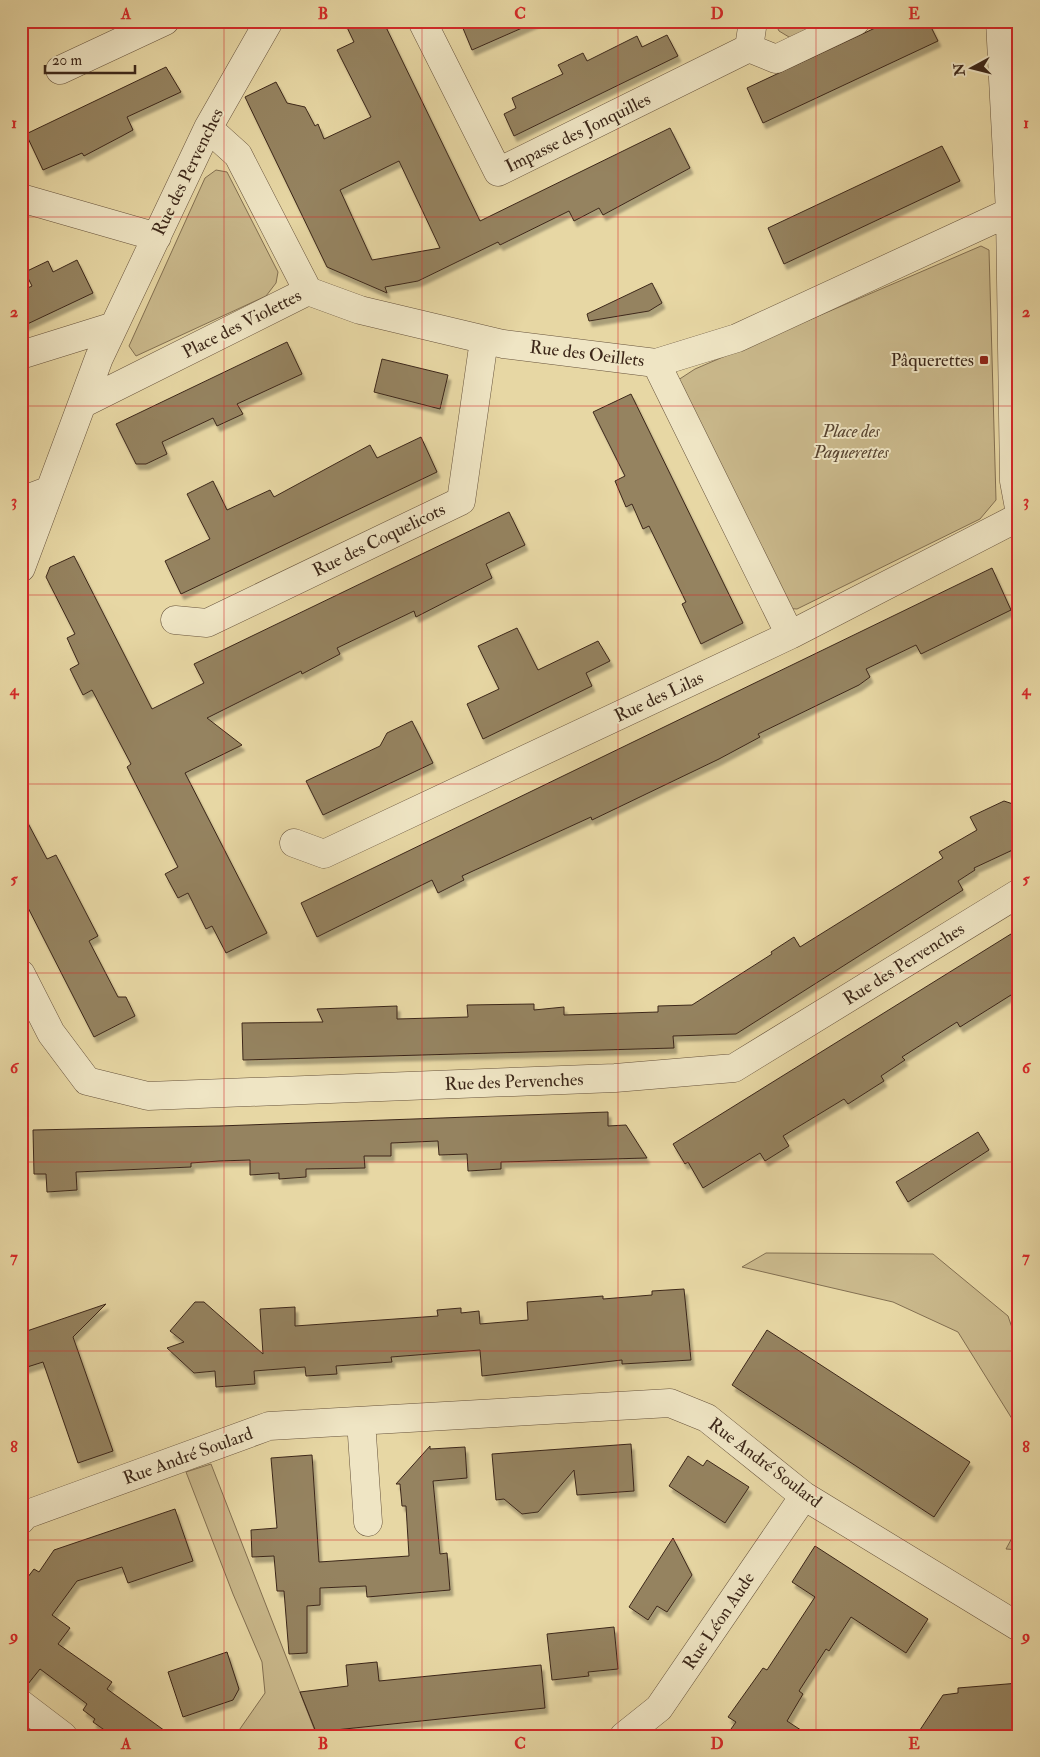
<svg xmlns="http://www.w3.org/2000/svg" width="1040" height="1757" font-family="'IM FELL Double Pica',serif">
<style>
.green{fill:#cab98c;stroke:#837052}
.building{fill:#958361;stroke:#3c2719;fill-rule:evenodd;filter:url(#shadow)}
.lines{fill:none;stroke-linecap:round;stroke-linejoin:round}
.minor-casing{stroke:#67533c;stroke-width:29}
.minor{stroke:#efe5c4;stroke-width:28}
.grid{fill:none;stroke:#d62828;stroke-width:1;stroke-opacity:0.55}
.poi-dot{fill:#8f2418;stroke:#efe5c4;stroke-width:2}
.labels{text-anchor:middle;dominant-baseline:central;stroke-width:4;stroke-linejoin:round;paint-order:stroke}
.street-label{font-size:18px;fill:#3c2719;stroke:#efe5c4}
.poi-label{font-size:18px;fill:#3c2719;stroke:#efe5c4;text-anchor:end}
.park-label{font-size:18px;font-style:italic;fill:#584430;stroke:#efe5c4}
.neatline{fill:none;stroke:#d62828;stroke-width:2}
.grid-label{font-size:16px;text-anchor:middle;font-weight:bold;fill:#d62828}
</style>
<defs>
<filter id="shadow"><feDropShadow dx="3" dy="5.5" stdDeviation="1" flood-color="#0004"/></filter>
</defs>
<rect width="100%" height="100%" fill="#e7d7a4"/>
<filter id="stains"><feTurbulence type="fractalNoise" baseFrequency=".004" numOctaves="4"/><feColorMatrix values="0 0 0 0 .2 0 0 0 0 .09 0 0 0 0 .02 0 0 0 .5 -.17"/></filter>
<radialGradient id="worn" r=".72"><stop offset=".6" stop-color="#630" stop-opacity="0"/><stop offset="1" stop-color="#630" stop-opacity=".3"/></radialGradient>
<path class="green" d="M 774,21 L 829,21 L 794,40 L 779,31 Z
M 216,170 L 227,172 L 278,272 L 276,283 L 266,296 L 136,356 L 129,346 L 205,178 Z
M 981,246 L 989,250 L 996,500 L 980,519 L 797,609 L 783,608 L 675,382 L 695,369 Z
M 766,1253 L 933,1254 L 1008,1316 L 1019,1348 L 1019,1430 L 958,1332 L 893,1302 L 742,1267 Z
M 211,1464 L 317,1736 L 235,1736 L 265,1693 L 262,1662 L 233,1594 L 186,1472 Z
M 1019,1525 L 1019,1550 L 1006,1549 Z"/>
<path class="building" d="M 344,21 L 383,21 L 480,221 L 670,128 L 690,168 L 603,215 L 599,208 L 574,221 L 569,211 L 500,245 L 498,242 L 418,281 L 385,287 L 387,293 L 327,267 L 245,97 L 276,82 L 287,103 L 305,107 L 315,126 L 318,124 L 324,139 L 371,117 L 337,50 L 354,42 ZM 399,161 L 440,248 L 372,260 L 340,190 Z
M 460,21 L 538,21 L 472,50 Z
M 890,21 L 928,21 L 938,41 L 763,123 L 747,88 Z
M 667,35 L 678,56 L 514,136 L 504,114 L 516,108 L 512,98 L 563,74 L 558,65 L 583,53 L 587,61 L 637,36 L 642,47 Z
M 166,67 L 181,92 L 127,117 L 133,130 L 122,136 L 84,156 L 82,153 L 43,170 L 26,134 Z
M 942,146 L 960,181 L 784,264 L 768,228 Z
M 77,260 L 93,293 L 21,327 L 21,291 L 32,286 L 25,272 L 48,261 L 53,272 Z
M 652,283 L 662,303 L 649,311 L 589,321 L 587,314 Z
M 287,342 L 302,374 L 237,404 L 243,414 L 217,426 L 213,418 L 162,442 L 167,454 L 146,464 L 136,464 L 116,424 Z
M 382,359 L 448,375 L 440,409 L 374,392 Z
M 631,394 L 743,623 L 701,644 L 682,604 L 686,602 L 649,526 L 643,529 L 632,504 L 626,507 L 615,481 L 625,476 L 593,412 Z
M 421,437 L 437,472 L 181,594 L 165,561 L 210,539 L 187,494 L 213,481 L 227,510 L 270,490 L 274,497 L 370,445 L 377,458 Z
M 509,512 L 525,545 L 486,564 L 492,578 L 416,617 L 414,611 L 337,648 L 340,654 L 302,674 L 301,671 L 207,718 L 242,745 L 185,773 L 267,933 L 226,953 L 212,926 L 206,929 L 188,893 L 178,898 L 165,874 L 178,867 L 127,767 L 131,764 L 92,690 L 83,695 L 70,669 L 79,664 L 67,638 L 75,634 L 46,577 L 50,567 L 74,556 L 152,709 L 204,683 L 194,664 Z
M 992,568 L 1011,610 L 921,654 L 916,645 L 866,669 L 870,677 L 859,685 L 758,734 L 760,737 L 719,759 L 592,820 L 591,817 L 462,876 L 464,880 L 438,893 L 432,880 L 317,937 L 301,903 Z
M 517,628 L 538,670 L 598,641 L 610,661 L 586,673 L 592,686 L 483,739 L 467,704 L 499,689 L 478,646 Z
M 412,721 L 433,763 L 323,815 L 306,781 L 380,746 L 387,733 Z
M 1004,801 L 1019,806 L 1019,847 L 974,868 L 975,870 L 958,881 L 963,890 L 736,1034 L 673,1036 L 674,1048 L 243,1060 L 242,1023 L 323,1022 L 317,1009 L 397,1006 L 397,1019 L 468,1017 L 467,1005 L 534,1004 L 534,1010 L 564,1007 L 564,1015 L 658,1012 L 658,1006 L 692,1005 L 772,954 L 771,952 L 794,937 L 800,947 L 943,858 L 939,852 L 977,830 L 970,817 Z
M 21,810 L 47,859 L 56,855 L 98,936 L 89,941 L 118,997 L 126,997 L 135,1016 L 94,1037 L 21,894 Z
M 1019,929 L 1019,990 L 960,1027 L 957,1022 L 902,1057 L 905,1060 L 881,1076 L 884,1081 L 848,1104 L 844,1099 L 783,1136 L 789,1146 L 765,1161 L 760,1153 L 703,1188 L 688,1162 L 685,1164 L 673,1144 Z
M 608,1112 L 608,1126 L 626,1125 L 647,1158 L 501,1162 L 501,1169 L 468,1171 L 467,1154 L 439,1155 L 438,1141 L 391,1143 L 391,1156 L 364,1156 L 365,1168 L 306,1169 L 306,1177 L 279,1179 L 279,1173 L 250,1175 L 250,1160 L 219,1161 L 191,1163 L 191,1167 L 76,1172 L 77,1190 L 47,1192 L 46,1174 L 34,1174 L 33,1130 L 219,1126 Z
M 978,1132 L 989,1150 L 908,1202 L 896,1182 Z
M 684,1289 L 691,1360 L 622,1364 L 622,1360 L 482,1376 L 480,1350 L 391,1357 L 392,1362 L 336,1366 L 337,1374 L 306,1376 L 305,1367 L 254,1371 L 255,1384 L 216,1387 L 215,1371 L 194,1373 L 167,1348 L 184,1342 L 170,1331 L 195,1302 L 204,1302 L 263,1354 L 260,1309 L 295,1307 L 295,1326 L 438,1316 L 437,1310 L 461,1308 L 461,1313 L 479,1311 L 480,1324 L 528,1320 L 527,1302 L 603,1296 L 603,1299 L 652,1295 L 652,1291 Z
M 106,1304 L 73,1337 L 113,1451 L 78,1463 L 43,1362 L 21,1369 L 21,1333 Z
M 767,1330 L 970,1462 L 934,1517 L 732,1385 Z
M 631,1444 L 634,1491 L 577,1495 L 574,1470 L 538,1512 L 522,1514 L 504,1499 L 496,1500 L 492,1454 Z
M 430,1446 L 430,1449 L 465,1447 L 467,1478 L 433,1481 L 440,1554 L 447,1553 L 450,1590 L 367,1597 L 366,1586 L 320,1588 L 320,1605 L 307,1606 L 307,1653 L 289,1654 L 284,1591 L 277,1591 L 274,1556 L 252,1557 L 251,1530 L 277,1528 L 271,1458 L 312,1455 L 319,1562 L 409,1556 L 406,1506 L 402,1506 L 400,1484 L 396,1484 Z
M 688,1456 L 703,1466 L 707,1460 L 749,1487 L 725,1523 L 669,1486 Z
M 175,1509 L 193,1561 L 128,1583 L 122,1567 L 77,1581 L 52,1615 L 70,1628 L 58,1644 L 112,1682 L 107,1689 L 172,1736 L 113,1736 L 93,1722 L 95,1719 L 83,1710 L 87,1704 L 40,1669 L 24,1689 L 21,1689 L 21,1586 L 34,1569 L 39,1572 L 54,1550 Z
M 673,1538 L 692,1575 L 667,1612 L 657,1606 L 648,1620 L 629,1607 Z
M 815,1546 L 928,1619 L 906,1653 L 851,1617 L 829,1651 L 826,1649 L 799,1691 L 803,1694 L 787,1721 L 810,1736 L 726,1736 L 736,1722 L 728,1717 L 763,1668 L 767,1670 L 815,1597 L 792,1582 Z
M 614,1627 L 618,1669 L 588,1672 L 589,1676 L 552,1680 L 547,1634 Z
M 227,1652 L 239,1689 L 233,1700 L 183,1717 L 168,1672 Z
M 377,1662 L 379,1681 L 541,1665 L 545,1708 L 316,1732 L 300,1692 L 348,1686 L 346,1665 Z
M 1019,1683 L 1019,1736 L 916,1736 L 943,1695 L 958,1693 L 958,1688 Z"/>
<g class="lines">
<defs>
<path id="minor" d="M 422,21 L 498,172 L 749,48 L 776,59 L 856,21
M 1000,21 L 1010,212 L 1014,481 L 1019,508
M 749,48 L 753,21
M 60,70 L 165,21
M 21,198 L 157,237
M 308,291 L 360,310 L 503,344 L 656,363 L 737,338 L 1010,212 L 1019,204
M 21,355 L 114,326
M 656,363 L 790,635
M 82,404 L 308,291 L 238,155 L 208,128
M 21,501 L 50,490
M 21,568 L 99,358 L 208,128 L 269,21
M 175,620 L 207,623 L 461,501 L 484,340
M 294,843 L 324,854 L 790,635 L 1019,517
M 21,974 L 51,1033 L 87,1081 L 148,1096 L 615,1078 L 734,1068 L 1019,893
M 361,1421 L 368,1522
M 21,1520 L 25,1515 L 269,1426 L 670,1403 L 707,1418 L 804,1496 L 1019,1627
M 21,1704 L 63,1736
M 624,1736 L 659,1708 L 804,1496"/>
</defs>
<use href="#minor" class="minor-casing"/>
<use href="#minor" class="minor"/>
</g>
<path class="grid" d="M 224,21 L 224,1736M 422,21 L 422,1736M 618,21 L 618,1736M 816,21 L 816,1736M 21,217 L 1019,217M 21,406 L 1019,406M 21,595 L 1019,595M 21,784 L 1019,784M 21,973 L 1019,973M 21,1162 L 1019,1162M 21,1351 L 1019,1351M 21,1540 L 1019,1540"/>
<rect class="poi-dot" x="979" y="355" width="10" height="10" rx="2.5"/>
<g class="labels">
<g class="street-label">
<text transform="translate(578 133) rotate(-26)">Impasse des Jonquilles</text>
<text transform="translate(188 172) rotate(-64)">Rue des Pervenches</text>
<text transform="translate(242 324) rotate(-27)">Place des Violettes</text>
<text transform="translate(587 354) rotate(7)">Rue des Oeillets</text>
<text transform="translate(379 540) rotate(-26)">Rue des Coquelicots</text>
<text transform="translate(659 697) rotate(-25)">Rue des Lilas</text>
<text transform="translate(904 964) rotate(-32)">Rue des Pervenches</text>
<text transform="translate(514 1082) rotate(-2)">Rue des Pervenches</text>
<text transform="translate(188 1456) rotate(-20)">Rue André Soulard</text>
<text transform="translate(765 1463) rotate(37)">Rue André Soulard</text>
<text transform="translate(719 1621) rotate(-56)">Rue Léon Aude</text>
</g>
<g class="poi-label">
<text x="974" y="360">Pâquerettes</text>
</g>
<g class="park-label">
<text x="851" y="431">Place des<tspan x="851" dy="21">Paquerettes</tspan></text>
</g>
</g>
<rect width="1040" height="1757" fill="none" stroke="#e7d7a4" stroke-width="55"/>
<g transform="translate(972 68) rotate(263)" stroke="#efe5c4" stroke-width="4" paint-order="stroke">
<path d="M0-4L9 19L0 12L-9 19Z" fill="#3c2719"/>
<text y="-8" font-size="14" font-weight="bold" text-anchor="middle" fill="#3c2719">N</text>
</g>
<path d="M45 65v8h90v-8" fill="none" stroke="#3c2719" stroke-width="2.5"/>
<text x="52" y="65" font-size="15" fill="#3c2719" stroke="#efe5c4" stroke-width="4" paint-order="stroke">20 m</text>
<rect x="28" y="28" width="984" height="1702" class="neatline"/>
<g class="grid-label">
<text x="126" y="19">A</text>
<text x="323" y="19">B</text>
<text x="520" y="19">C</text>
<text x="717" y="19">D</text>
<text x="914" y="19">E</text>
<text x="14" y="128">1</text>
<text x="1026" y="128">1</text>
<text x="14" y="317">2</text>
<text x="1026" y="317">2</text>
<text x="14" y="506">3</text>
<text x="1026" y="506">3</text>
<text x="14" y="695">4</text>
<text x="1026" y="695">4</text>
<text x="14" y="884">5</text>
<text x="1026" y="884">5</text>
<text x="14" y="1073">6</text>
<text x="1026" y="1073">6</text>
<text x="14" y="1262">7</text>
<text x="1026" y="1262">7</text>
<text x="14" y="1452">8</text>
<text x="1026" y="1452">8</text>
<text x="14" y="1641">9</text>
<text x="1026" y="1641">9</text>
<text x="126" y="1749">A</text>
<text x="323" y="1749">B</text>
<text x="520" y="1749">C</text>
<text x="717" y="1749">D</text>
<text x="914" y="1749">E</text>
</g>
<rect width="100%" height="100%" filter="url(#stains)"/>
<rect width="100%" height="100%" fill="url(#worn)"/>
</svg>
